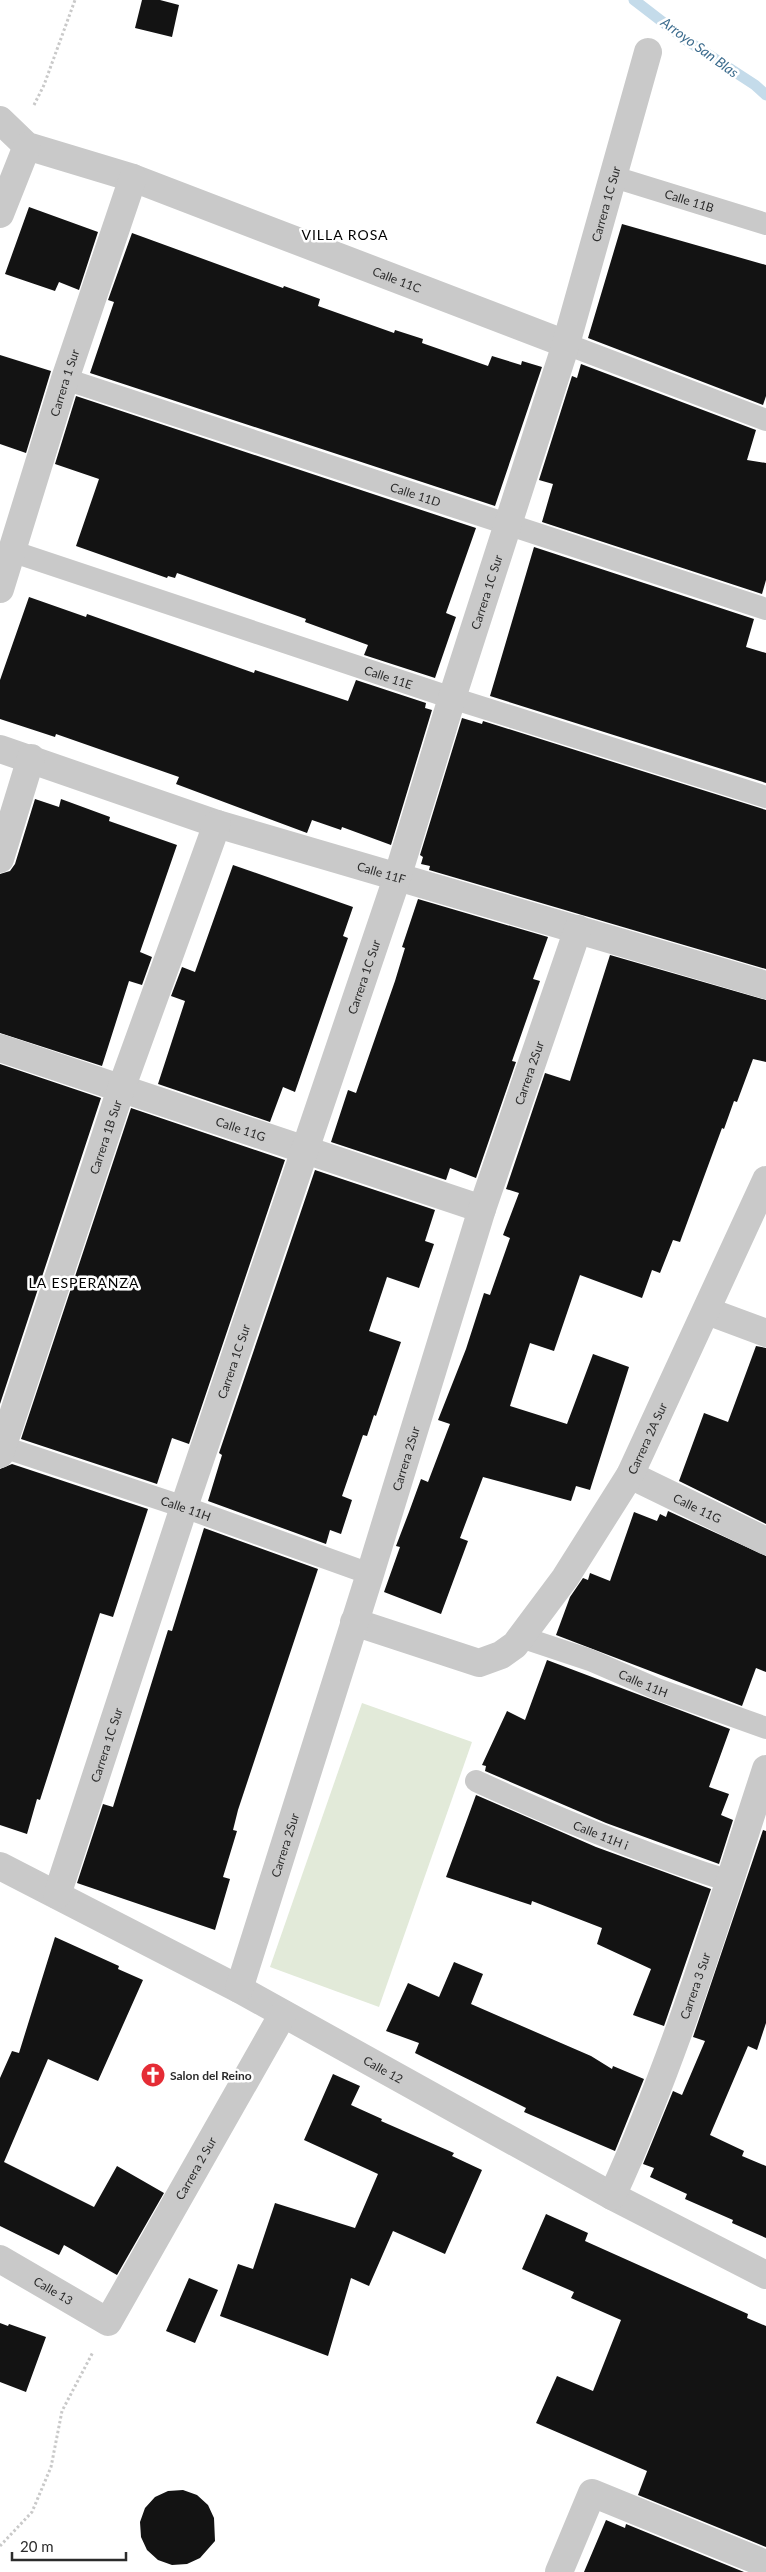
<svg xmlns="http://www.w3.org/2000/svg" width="766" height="2572" font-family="Lato,sans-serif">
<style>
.green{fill:#e2ead9}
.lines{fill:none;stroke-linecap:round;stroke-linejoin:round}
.stream{stroke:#c4dbea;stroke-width:11}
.building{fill:#131313}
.path{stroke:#c9c9c9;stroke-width:3;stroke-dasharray:2.5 2.5;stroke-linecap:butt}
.lane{stroke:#c9c9c9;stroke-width:22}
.street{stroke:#c9c9c9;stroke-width:28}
.labels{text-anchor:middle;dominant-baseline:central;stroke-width:5;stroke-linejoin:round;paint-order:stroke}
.street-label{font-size:12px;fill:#2c2c2c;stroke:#fff}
.poi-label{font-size:12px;font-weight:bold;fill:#2c2c2c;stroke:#fff;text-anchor:start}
.water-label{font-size:14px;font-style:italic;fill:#3b6b8d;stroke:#fff}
.neighbourhood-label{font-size:14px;letter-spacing:1px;fill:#000;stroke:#fff}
</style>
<rect width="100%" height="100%" fill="#fff"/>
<path class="green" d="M 362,1703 L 472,1742 L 379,2007 L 270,1967 Z"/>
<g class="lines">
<path class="stream" d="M 634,0 L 686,40 L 755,85 L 766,95"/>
</g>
<path class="building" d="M 142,0 L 160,0 L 179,5 L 172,37 L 135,28 Z
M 29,207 L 98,232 L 79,290 L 59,282 L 55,291 L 5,274 Z
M 622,224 L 766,265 L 766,396 L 763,405 L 588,338 Z
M 132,233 L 283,288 L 284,286 L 320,299 L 318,306 L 394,333 L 395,330 L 423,339 L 422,343 L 488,366 L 492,356 L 521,365 L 522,361 L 542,367 L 495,506 L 90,373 L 114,302 L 108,300 Z
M 0,355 L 51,371 L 26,453 L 0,444 Z
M 581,364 L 756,430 L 747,460 L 766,463 L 766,580 L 762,594 L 542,522 L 553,484 L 539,480 L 572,376 L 577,378 Z
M 76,396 L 476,528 L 446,613 L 456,617 L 435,678 L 364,655 L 368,645 L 305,622 L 306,619 L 177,573 L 175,578 L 168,576 L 167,578 L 76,546 L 99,479 L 55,464 Z
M 534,547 L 754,619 L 746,647 L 766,653 L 766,783 L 490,696 Z
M 29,597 L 86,617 L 87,614 L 254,673 L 255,670 L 348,701 L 356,680 L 426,703 L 425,708 L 432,710 L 391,845 L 342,827 L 341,830 L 312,820 L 307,833 L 176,784 L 179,777 L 56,734 L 55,737 L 0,719 L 0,680 Z
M 462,718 L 482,724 L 483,721 L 766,810 L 766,969 L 429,870 L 430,866 L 421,864 L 423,857 L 420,855 Z
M 35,799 L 59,807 L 61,799 L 110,817 L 109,821 L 177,845 L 140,952 L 152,957 L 142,985 L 129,981 L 102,1066 L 0,1033 L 0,874 L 10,871 L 15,864 Z
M 233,865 L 353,907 L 343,936 L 348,938 L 295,1092 L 283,1087 L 270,1122 L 158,1084 L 185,1001 L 171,996 L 182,967 L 195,972 Z
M 418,899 L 548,937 L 533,979 L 540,981 L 512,1061 L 516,1062 L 476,1178 L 450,1168 L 446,1180 L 331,1142 L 348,1090 L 356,1093 L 395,981 L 405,948 L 402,947 Z
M 610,955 L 766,1000 L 766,1062 L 753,1059 L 737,1102 L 734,1101 L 724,1129 L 722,1128 L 680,1242 L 673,1240 L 660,1273 L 652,1270 L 642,1298 L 580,1275 L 554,1351 L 530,1343 L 510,1406 L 567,1424 L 593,1354 L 629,1367 L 590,1490 L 576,1486 L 571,1501 L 483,1477 L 460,1538 L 468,1541 L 441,1614 L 384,1592 L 400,1547 L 396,1546 L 409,1512 L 421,1479 L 428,1482 L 450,1424 L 438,1420 L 466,1349 L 484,1293 L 490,1295 L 510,1238 L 503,1235 L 519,1193 L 506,1189 L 545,1073 L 570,1081 Z
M 0,1064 L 101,1098 L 0,1404 Z
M 131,1108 L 285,1160 L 189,1444 L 172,1438 L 157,1484 L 21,1439 Z
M 315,1170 L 435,1210 L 425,1241 L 434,1244 L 419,1288 L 387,1277 L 369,1331 L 401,1342 L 376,1416 L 374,1415 L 367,1436 L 363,1435 L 342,1496 L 352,1500 L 341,1534 L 330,1530 L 326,1544 L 208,1501 L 222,1455 L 219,1453 Z
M 756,1346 L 766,1348 L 766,1524 L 679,1481 L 704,1413 L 728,1422 Z
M 12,1464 L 148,1509 L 113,1617 L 100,1613 L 40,1800 L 37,1799 L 27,1834 L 0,1825 L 0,1469 Z
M 668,1511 L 766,1556 L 766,1672 L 756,1668 L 742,1706 L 556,1635 L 570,1597 L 583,1578 L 588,1580 L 590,1573 L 610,1581 L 634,1512 L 657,1521 L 660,1514 L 666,1517 Z
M 204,1528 L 318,1569 L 238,1810 L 233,1830 L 237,1831 L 223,1877 L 230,1879 L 215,1930 L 77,1883 L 103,1804 L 113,1807 L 168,1630 L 172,1631 Z
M 547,1660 L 730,1729 L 709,1787 L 729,1794 L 721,1815 L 733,1820 L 719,1864 L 606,1823 L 485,1771 L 486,1766 L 482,1765 L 507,1711 L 525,1720 Z
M 476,1795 L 596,1847 L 711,1889 L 664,2026 L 633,2015 L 651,1969 L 597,1944 L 602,1928 L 532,1901 L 531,1905 L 446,1877 Z
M 763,1830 L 766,1831 L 766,2023 L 757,2050 L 748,2046 L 710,2135 L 744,2151 L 742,2156 L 766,2166 L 766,2238 L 732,2223 L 733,2220 L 685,2199 L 687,2194 L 650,2177 L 654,2168 L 643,2164 L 673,2091 L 682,2095 L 705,2041 L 693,2037 Z
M 55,1937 L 119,1966 L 118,1969 L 143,1980 L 98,2081 L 48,2059 L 4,2162 L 94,2207 L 117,2166 L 164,2193 L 117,2275 L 64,2245 L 59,2255 L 0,2226 L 0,2078 L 12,2051 L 19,2053 Z
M 454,1962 L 483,1974 L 471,2004 L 591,2056 L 612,2069 L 613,2066 L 644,2079 L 615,2151 L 524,2112 L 526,2108 L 415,2053 L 419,2043 L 386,2031 L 408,1983 L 439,1997 Z
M 333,2074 L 360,2086 L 351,2105 L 382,2119 L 381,2121 L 454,2153 L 452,2156 L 482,2170 L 445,2254 L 393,2231 L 369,2286 L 351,2278 L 328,2356 L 220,2316 L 238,2264 L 253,2269 L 275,2203 L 355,2228 L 378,2174 L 304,2140 Z
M 546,2214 L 588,2233 L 585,2241 L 748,2314 L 747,2318 L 766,2326 L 766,2547 L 638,2495 L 647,2471 L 536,2423 L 557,2376 L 593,2391 L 621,2320 L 571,2298 L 574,2292 L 522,2269 Z
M 189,2278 L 218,2290 L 195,2343 L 166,2331 Z
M 0,2323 L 8,2326 L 9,2324 L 46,2337 L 26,2392 L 0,2382 Z
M 183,2490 L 197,2495 L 208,2505 L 214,2518 L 215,2541 L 200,2558 L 187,2564 L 172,2565 L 158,2560 L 147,2550 L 141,2537 L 140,2522 L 145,2508 L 155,2497 L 168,2491 Z
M 606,2520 L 625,2528 L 626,2524 L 744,2572 L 584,2572 Z"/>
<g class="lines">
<path class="path" d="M 34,105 L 44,85 L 75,0
M 0,2546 L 32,2512 L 51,2467 L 62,2411 L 93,2352"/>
<g class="lane">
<path id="s1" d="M 614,177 L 766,224"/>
<path d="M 566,344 L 766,420"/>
<path id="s2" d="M 65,379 L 766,609"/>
<path id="s3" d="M 11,551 L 452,698 L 766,797"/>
<path id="s4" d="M 0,1446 L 184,1507 L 370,1574"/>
<path id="s5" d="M 521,1637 L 590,1660 L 657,1689 L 766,1728"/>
<path id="s6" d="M 476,1781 C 559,1819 642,1853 729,1881"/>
</g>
<g class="street">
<path id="s7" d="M 0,120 L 27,146 L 133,178 L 566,344"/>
<path d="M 0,214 L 27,146"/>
<path id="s8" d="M 0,589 L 65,379 L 133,178"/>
<path id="s9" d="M 0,749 L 217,824 L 766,985"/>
<path d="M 0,859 L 31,758"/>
<path id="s10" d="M 0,1048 L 482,1209"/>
<path d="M 707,1311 L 766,1333"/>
<path id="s11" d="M 0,1454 L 121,1089 L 217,824"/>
<path id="s12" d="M 630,1475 L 766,1541"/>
<path id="s13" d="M 354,1622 L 479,1663 L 501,1655 L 515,1645 L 565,1578 L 630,1475 L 766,1180"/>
<path id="s14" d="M 0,1866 L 239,1989 L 612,2196 L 766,2275"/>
<path id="s15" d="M 57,1895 L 184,1507 L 397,878 L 452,698 L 566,344 L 648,52"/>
<path id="s16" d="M 239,1989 L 370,1574 L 482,1209 L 578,929"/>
<path id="s17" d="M 612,2196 C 675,2059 719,1913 766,1769"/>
<path id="s18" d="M 0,2259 L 108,2322 L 283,2014"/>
<path d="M 559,2572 L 592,2493 L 766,2564"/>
</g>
</g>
<defs>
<symbol id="church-disc" viewBox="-11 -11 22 22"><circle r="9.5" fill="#e52c35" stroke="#fff"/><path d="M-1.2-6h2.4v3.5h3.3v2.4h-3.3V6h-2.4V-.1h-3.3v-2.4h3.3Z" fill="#fff"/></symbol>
</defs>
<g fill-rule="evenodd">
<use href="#church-disc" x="139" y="2061" width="28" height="28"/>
</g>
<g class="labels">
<g class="street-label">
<text stroke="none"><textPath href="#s1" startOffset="79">Calle 11B</textPath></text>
<text stroke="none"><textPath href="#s15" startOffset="1778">Carrera 1C Sur</textPath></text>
<text stroke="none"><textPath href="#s7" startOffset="431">Calle 11C</textPath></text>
<text stroke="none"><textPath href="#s8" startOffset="216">Carrera 1 Sur</textPath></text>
<text stroke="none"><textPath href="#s2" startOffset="369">Calle 11D</textPath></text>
<text stroke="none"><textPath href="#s15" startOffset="1372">Carrera 1C Sur</textPath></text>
<text stroke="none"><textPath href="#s3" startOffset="398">Calle 11E</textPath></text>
<text stroke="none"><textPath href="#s9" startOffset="401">Calle 11F</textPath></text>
<text stroke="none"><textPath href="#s15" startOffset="968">Carrera 1C Sur</textPath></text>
<text stroke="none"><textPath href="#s16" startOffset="961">Carrera 2Sur</textPath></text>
<text stroke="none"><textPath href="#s10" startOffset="254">Calle 11G</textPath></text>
<text stroke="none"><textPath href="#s11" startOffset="334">Carrera 1B Sur</textPath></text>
<text stroke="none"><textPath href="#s15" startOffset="562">Carrera 1C Sur</textPath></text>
<text stroke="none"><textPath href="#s13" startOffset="418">Carrera 2A Sur</textPath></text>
<text stroke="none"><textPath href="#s16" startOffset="556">Carrera 2Sur</textPath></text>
<text stroke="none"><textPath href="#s4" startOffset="196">Calle 11H</textPath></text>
<text stroke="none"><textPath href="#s12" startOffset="75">Calle 11G</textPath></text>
<text stroke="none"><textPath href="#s5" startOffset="131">Calle 11H</textPath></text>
<text stroke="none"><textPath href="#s15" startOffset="158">Carrera 1C Sur</textPath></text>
<text stroke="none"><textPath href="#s6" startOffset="136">Calle 11H i</textPath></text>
<text stroke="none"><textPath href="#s16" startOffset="151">Carrera 2Sur</textPath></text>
<text stroke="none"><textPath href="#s17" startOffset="226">Carrera 3 Sur</textPath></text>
<text stroke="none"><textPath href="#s14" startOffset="434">Calle 12</textPath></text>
<text stroke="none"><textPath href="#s18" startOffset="302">Carrera 2 Sur</textPath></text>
<text stroke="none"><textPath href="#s18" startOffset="62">Calle 13</textPath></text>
</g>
<g class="poi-label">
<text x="170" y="2075">Salon del Reino</text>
</g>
<g class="water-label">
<text transform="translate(700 47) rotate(36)">Arroyo San Blas</text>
</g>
<g class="neighbourhood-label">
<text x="345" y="234">VILLA ROSA</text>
<text x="84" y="1282">LA ESPERANZA</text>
</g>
</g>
<path d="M12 2552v8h114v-8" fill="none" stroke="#2c2c2c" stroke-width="2.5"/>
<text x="20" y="2552" font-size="15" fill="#2c2c2c" stroke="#ffffff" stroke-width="4" paint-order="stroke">20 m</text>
</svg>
